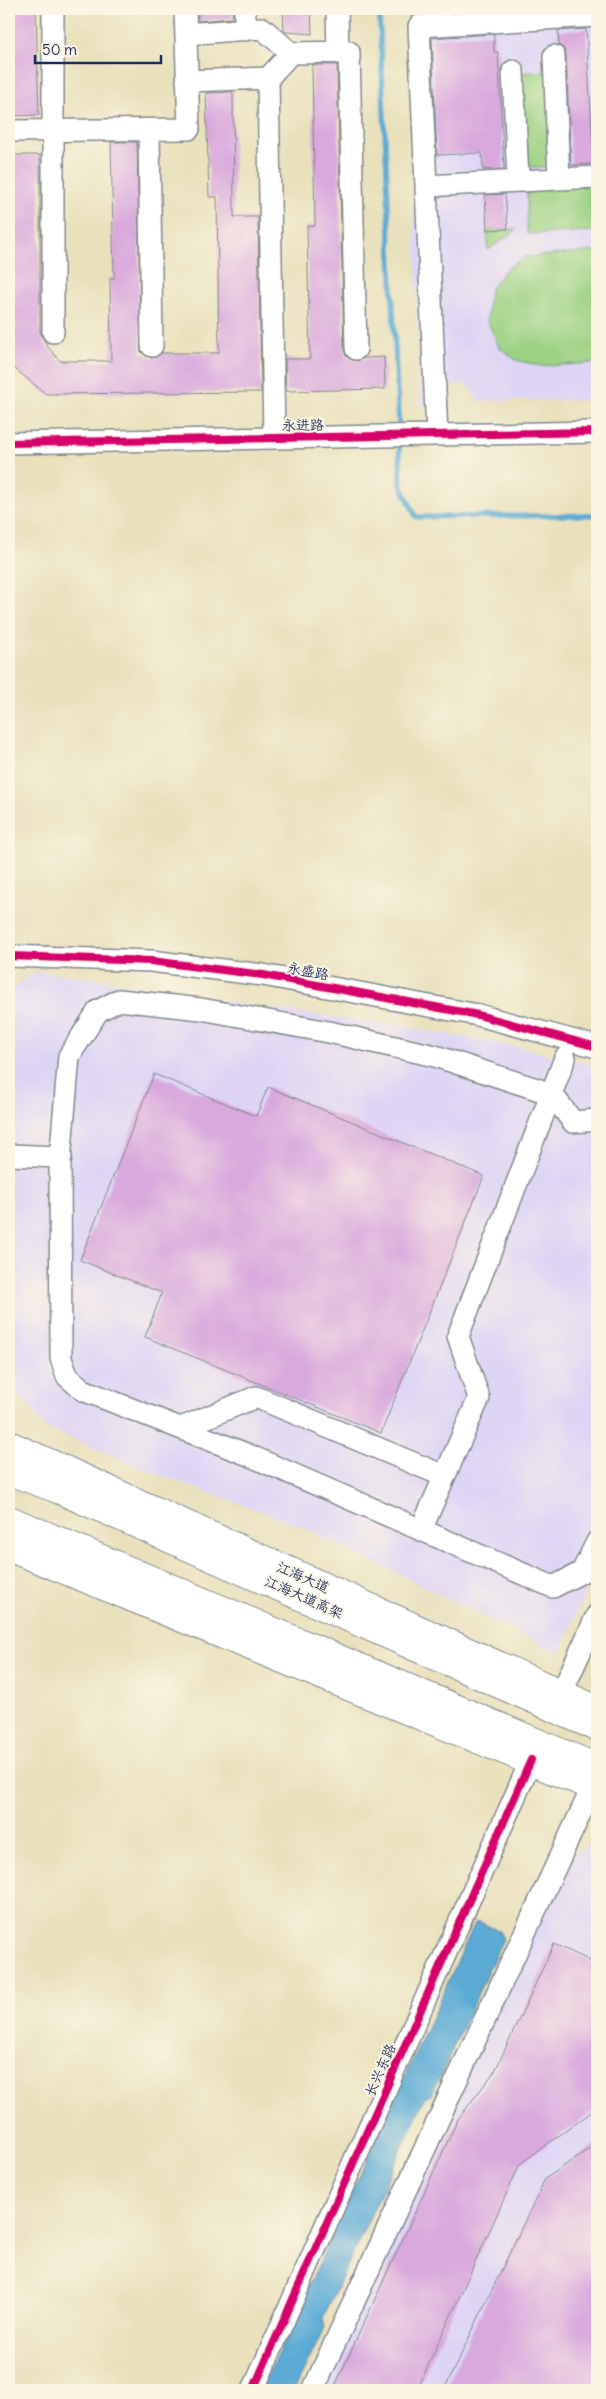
<svg xmlns="http://www.w3.org/2000/svg" width="606" height="2399" font-family="Delius,'LXGW WenKai TC',sans-serif">
<style>
.built{fill:#ded5f5}
.green{fill:#9cd283;stroke:#5c8070}
.water{fill:#5babd5;stroke:#3b6d9a}
.lines{fill:none;stroke-linecap:round;stroke-linejoin:round}
.stream{stroke:#5babd5;stroke-width:5}
.building{fill:#d9a9dd}
.minor-casing{stroke:#82888d;stroke-width:24}
.major-casing{stroke:#82888d;stroke-width:30}
.highway-casing{stroke:#82888d;stroke-width:30}
.minor{stroke:#fff;stroke-width:21}
.major{stroke:#fff;stroke-width:28}
.highway{stroke:#fff;stroke-width:28}
.cycleway-casing{stroke:#fcf5e5;stroke-width:11}
.cycleway{stroke:#d6006c;stroke-width:8}
.labels{text-anchor:middle;dominant-baseline:central;stroke-width:4;stroke-linejoin:round;paint-order:stroke}
.street-label{font-size:14px;fill:#1b2f5e;stroke:#fcf5e5}
</style>
<rect width="100%" height="100%" fill="#fcf5e5"/>
<filter id="ink" filterUnits="userSpaceOnUse"><feTurbulence type="fractalNoise" baseFrequency=".02" numOctaves="2"/><feDisplacementMap in="SourceGraphic" scale="10" xChannelSelector="R" yChannelSelector="G"/><feConvolveMatrix kernelMatrix="1 2 1 2 8 2 1 2 1" color-interpolation-filters="sRGB"/></filter>
<filter id="wash" filterUnits="userSpaceOnUse"><feTurbulence type="fractalNoise" baseFrequency=".0096" numOctaves="4" result="noise"/><feDisplacementMap in="SourceGraphic" scale="20" xChannelSelector="R" yChannelSelector="G"/><feGaussianBlur stdDeviation="1.12" result="paint"/><feColorMatrix in="noise" values="0 0 0 0 0 0 0 0 0 0 0 0 0 0 0 0 0 1.4 0 .05"/><feComposite in="paint" operator="in"/></filter>
<g filter="url(#wash)">
<rect width="100%" height="100%" fill="#e9e1bc"/>
<path class="built" d="M 597,10 L 597,400 L 477,401 L 468,385 L 443,386 L 439,406 L 420,406 L 409,21 Z
M 38,971 L 125,983 L 247,1005 L 397,1026 L 519,1047 L 597,1066 L 597,1565 L 559,1653 L 298,1525 L 147,1470 L 45,1427 L 11,1383 L 9,1341 L 9,990 Z
M 597,1840 L 597,2390 L 320,2390 L 563,1860 Z"/>
<path class="green" d="M 551,71 L 553,166 L 521,168 L 517,73 Z
M 597,185 L 597,231 L 527,234 L 527,187 Z
M 515,229 L 515,231 L 488,250 L 487,230 Z
M 597,251 L 597,363 L 541,366 L 516,360 L 499,347 L 487,320 L 490,290 L 506,269 L 525,257 Z"/>
<path class="water" d="M 480,1922 L 499,1931 L 503,1939 L 432,2094 L 425,2098 L 323,2318 L 325,2327 L 296,2387 L 291,2390 L 261,2390 L 475,1923 Z"/>
<g class="lines">
<path class="stream" d="M 379,9 L 399,430
M 399,441 L 401,485 L 416,517 L 597,515"/>
</g>
<g id="blocks">
<path class="building" d="M 9,9 L 36,9 L 39,115 L 10,116 Z
M 198,9 L 233,9 L 232,18 L 198,21 Z
M 283,9 L 311,9 L 312,34 L 286,32 L 284,30 Z
M 586,29 L 594,164 L 571,165 L 566,55 L 564,49 L 559,45 L 558,31 Z
M 494,34 L 494,52 L 498,52 L 504,169 L 483,170 L 482,153 L 437,155 L 432,38 Z
M 312,65 L 337,65 L 344,350 L 346,356 L 356,361 L 364,358 L 384,357 L 385,389 L 286,391 L 285,359 L 310,359 L 307,226 L 315,226 Z
M 233,92 L 234,217 L 258,217 L 261,392 L 46,394 L 9,364 L 9,155 L 40,155 L 40,332 L 47,346 L 60,361 L 111,361 L 110,278 L 114,278 L 111,142 L 137,142 L 141,352 L 152,358 L 162,353 L 219,353 L 217,197 L 209,197 L 206,93 Z
M 505,194 L 508,229 L 487,230 L 485,195 Z
M 154,1074 L 256,1116 L 268,1087 L 484,1176 L 381,1433 L 145,1337 L 162,1293 L 80,1260 Z
M 554,1944 L 597,1964 L 597,2108 L 520,2164 L 417,2390 L 333,2390 L 458,2119 L 495,2071 Z
M 597,2143 L 597,2390 L 444,2390 L 545,2179 Z"/>
</g>
</g>
<g filter="url(#ink)">
<use href="#blocks" fill-opacity="0" stroke="#82888d" stroke-width="1"/>
<g class="lines">
<defs>
<path id="minor" d="M 245,9 L 245,30
M 337,9 L 338,53 L 349,52 L 356,349
M 186,34 L 262,28 L 291,53
M 554,56 L 559,179
M 513,71 L 518,180
M 268,78 L 274,438
M 187,81 L 268,78 L 291,53 L 349,52
M 149,130 L 152,346
M 9,131 L 189,129 L 185,9
M 426,186 L 419,26 L 597,16
M 53,332 L 53,9
M 437,435 L 426,186 L 597,177
M 9,443 L 597,432
M 9,956 L 151,961 L 263,975 L 478,1015 L 597,1047
M 597,1120 L 573,1122 L 552,1094 L 435,1056 L 329,1032 L 201,1009 L 119,1000 L 98,1011 L 69,1056 L 60,1161 L 61,1358 L 67,1376 L 83,1390 L 246,1454 L 553,1587 L 582,1572 L 597,1542
M 9,1155 L 61,1157
M 181,1428 L 256,1397 L 444,1476
M 421,1530 L 479,1398 L 458,1336 L 565,1058
M 561,1694 L 597,1615
M 253,2390 L 531,1760
M 313,2390 L 593,1786"/>
<path id="major" d="M 9,1445 L 597,1710
M 9,1547 L 597,1788"/>
<path id="highway" d="M 9,1471 L 58,1489 L 597,1727
M 9,1520 L 597,1768"/>
</defs>
<use href="#minor" class="minor-casing"/>
<use href="#major" class="major-casing"/>
<use href="#highway" class="highway-casing"/>
<use href="#minor" class="minor"/>
<use href="#major" class="major"/>
<use href="#highway" class="highway"/>
<defs>
<path id="cycleway" d="M 9,443 L 597,432
M 9,956 L 151,961 L 263,975 L 478,1015 L 597,1047
M 253,2390 L 531,1760"/>
</defs>
<use href="#cycleway" class="cycleway-casing"/>
<use href="#cycleway" class="cycleway"/>
</g>
</g>
<g class="labels">
<g class="street-label">
<text transform="translate(303 425) rotate(-1)">永进路</text>
<text transform="translate(308 971) rotate(10)">永盛路</text>
<text transform="translate(303 1577) rotate(24)">江海大道</text>
<text transform="translate(304 1597) rotate(24)">江海大道高架</text>
<text transform="translate(380 2070) rotate(-66)">长兴东路</text>
</g>
</g>
<rect width="606" height="2399" fill="none" stroke="#fcf5e5" stroke-width="30"/>
<path d="M35 55v8h126v-8" fill="none" stroke="#1b2f5e" stroke-width="2.5"/>
<text x="42" y="55" font-size="15" fill="#1b2f5e" stroke="#fcf5e5" stroke-width="4" paint-order="stroke">50 m</text>
</svg>
